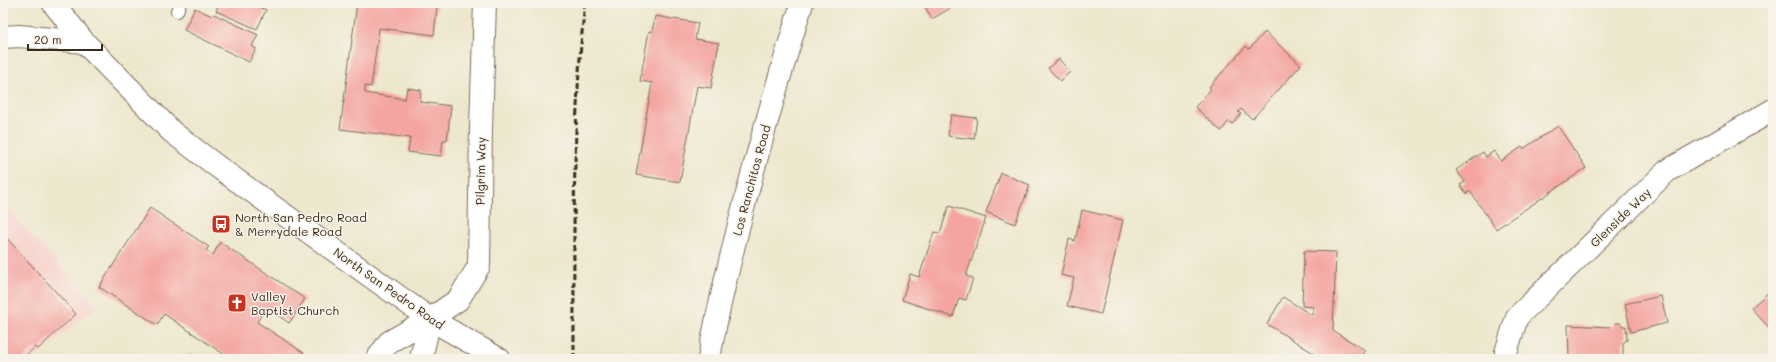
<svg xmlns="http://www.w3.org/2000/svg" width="1776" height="362" font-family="Mali,sans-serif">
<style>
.built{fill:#f7d0ca}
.building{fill:#f4a5a1}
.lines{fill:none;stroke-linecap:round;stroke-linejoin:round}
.service-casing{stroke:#796c5b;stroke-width:14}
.minor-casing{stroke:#796c5b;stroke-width:24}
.secondary-casing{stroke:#796c5b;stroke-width:24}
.service{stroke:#fff;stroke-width:12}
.minor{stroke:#fff;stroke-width:22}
.secondary{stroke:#fff;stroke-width:22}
.rail{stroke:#3b2a1e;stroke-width:3;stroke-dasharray:6 3;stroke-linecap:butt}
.labels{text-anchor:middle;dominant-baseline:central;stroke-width:3;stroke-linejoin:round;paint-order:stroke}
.street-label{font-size:12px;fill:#3b2a1e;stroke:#f7f3e8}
.poi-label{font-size:12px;fill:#3b2a1e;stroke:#f7f3e8;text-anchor:start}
</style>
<rect width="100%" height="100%" fill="#f7f3e8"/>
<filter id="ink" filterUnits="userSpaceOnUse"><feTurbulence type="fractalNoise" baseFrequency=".025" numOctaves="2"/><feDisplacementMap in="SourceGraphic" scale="8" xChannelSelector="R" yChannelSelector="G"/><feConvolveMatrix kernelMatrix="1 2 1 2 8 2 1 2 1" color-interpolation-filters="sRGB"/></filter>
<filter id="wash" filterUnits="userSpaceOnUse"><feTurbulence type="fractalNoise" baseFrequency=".012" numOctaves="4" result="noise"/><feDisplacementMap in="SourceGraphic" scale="16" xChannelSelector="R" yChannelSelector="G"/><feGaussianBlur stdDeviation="0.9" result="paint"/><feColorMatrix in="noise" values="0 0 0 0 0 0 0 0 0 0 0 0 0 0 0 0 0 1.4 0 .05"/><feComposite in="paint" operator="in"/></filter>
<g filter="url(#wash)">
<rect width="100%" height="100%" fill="#ede7cd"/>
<path class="built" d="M 3,205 L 97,306 L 33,359 L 3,359 Z"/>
<g id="blocks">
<path class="building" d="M 209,3 L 255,3 L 254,5 L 266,10 L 257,29 L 216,11 L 218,7 Z
M 357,3 L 416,3 L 437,6 L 434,35 L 379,28 L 371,87 L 365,86 L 365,93 L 405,99 L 407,88 L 421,90 L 420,102 L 451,106 L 447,140 L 443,140 L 441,156 L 408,152 L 410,138 L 340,129 Z
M 923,3 L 959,3 L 932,19 Z
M 195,8 L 212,16 L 214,14 L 258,35 L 252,46 L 256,49 L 249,62 L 184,30 Z
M 655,16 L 698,23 L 695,39 L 719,43 L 711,88 L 697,86 L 680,182 L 636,175 L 652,83 L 640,81 L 649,31 L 652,32 Z
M 1265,32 L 1301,65 L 1252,119 L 1241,109 L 1238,112 L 1241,114 L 1232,124 L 1229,121 L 1221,131 L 1195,107 L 1211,89 L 1209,87 L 1246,46 L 1249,49 Z
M 1059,59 L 1070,72 L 1060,81 L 1048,68 Z
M 951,115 L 977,118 L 974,139 L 948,136 Z
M 1558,126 L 1586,168 L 1496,229 L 1469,190 L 1467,194 L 1460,185 L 1465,182 L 1456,170 L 1483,152 L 1486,157 L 1494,151 L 1501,161 L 1522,147 L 1523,149 Z
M 1001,173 L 1030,185 L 1015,224 L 986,212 Z
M 949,206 L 986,218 L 966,276 L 973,278 L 966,300 L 959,298 L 953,317 L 902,300 L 910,274 L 919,277 L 934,232 L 940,233 Z
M 150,208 L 209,247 L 206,250 L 213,255 L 220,242 L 305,299 L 289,323 L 266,307 L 257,322 L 304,353 L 300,359 L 231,359 L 164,314 L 157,325 L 99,287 Z
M 1082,210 L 1123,220 L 1101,314 L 1067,306 L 1074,278 L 1061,275 L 1069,239 L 1075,241 Z
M 3,234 L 76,314 L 37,350 L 35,347 L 22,359 L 3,359 Z
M 1304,251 L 1336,252 L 1333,331 L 1365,350 L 1359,359 L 1323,359 L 1267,324 L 1283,297 L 1310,314 L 1313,314 L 1313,307 L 1302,306 Z
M 1773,288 L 1773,332 L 1751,308 Z
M 1661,296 L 1667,323 L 1631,332 L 1625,304 Z
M 1615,323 L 1620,323 L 1623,326 L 1626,326 L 1627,340 L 1623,343 L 1623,359 L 1569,359 L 1568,325 L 1611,327 Z
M 189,354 L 197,359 L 186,359 Z
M 782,355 L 794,359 L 781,359 Z"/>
</g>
</g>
<g filter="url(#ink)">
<use href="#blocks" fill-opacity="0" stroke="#796c5b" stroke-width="1"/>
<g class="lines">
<defs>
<path id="service" d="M 177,11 L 180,3"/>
<path id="minor" d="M 377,359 L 389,342 L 430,319 L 458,300 L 479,266 L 481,128 L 485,3
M 421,359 L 430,319
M 1508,359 L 1506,352 L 1517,317 L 1667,171 L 1773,110"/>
<path id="secondary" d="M 53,3 L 84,42 L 172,132 L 218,167 L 430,319 L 499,359
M 3,37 L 19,36 L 84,42
M 709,359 C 715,322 724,286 733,249 C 753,166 777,84 802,3"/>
</defs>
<use href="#service" class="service-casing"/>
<use href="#minor" class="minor-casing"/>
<use href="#secondary" class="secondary-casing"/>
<use href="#service" class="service"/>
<use href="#minor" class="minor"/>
<use href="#secondary" class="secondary"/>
<path class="rail" d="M 574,359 C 574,240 572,121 585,3"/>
</g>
</g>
<defs>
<symbol id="bus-square" viewBox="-11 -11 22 22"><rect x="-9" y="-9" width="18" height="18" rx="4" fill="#c8321e" stroke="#f7f3e8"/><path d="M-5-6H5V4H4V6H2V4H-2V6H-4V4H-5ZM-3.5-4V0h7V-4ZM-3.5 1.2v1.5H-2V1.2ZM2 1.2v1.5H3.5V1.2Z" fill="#fff"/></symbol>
<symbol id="church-square" viewBox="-11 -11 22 22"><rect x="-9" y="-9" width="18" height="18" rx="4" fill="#c8321e" stroke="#f7f3e8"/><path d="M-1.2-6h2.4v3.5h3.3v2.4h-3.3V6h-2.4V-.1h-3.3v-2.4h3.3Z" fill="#fff"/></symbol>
</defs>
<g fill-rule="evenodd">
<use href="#bus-square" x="210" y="213" width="22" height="22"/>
<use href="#church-square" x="226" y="292" width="22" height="22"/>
</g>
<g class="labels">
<g class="street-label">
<text transform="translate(480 171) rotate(-89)">Pilgrim Way</text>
<text transform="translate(751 180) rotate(-75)">Los Ranchitos Road</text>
<text transform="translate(1620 217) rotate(-44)">Glenside Way</text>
<text transform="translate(389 288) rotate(35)">North San Pedro Road</text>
</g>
<g class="poi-label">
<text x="235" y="217">North San Pedro Road<tspan x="235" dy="14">&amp; Merrydale Road</tspan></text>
<text x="251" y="296">Valley<tspan x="251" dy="14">Baptist Church</tspan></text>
</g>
</g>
<rect width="1776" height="362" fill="none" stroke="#f7f3e8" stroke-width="16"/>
<path d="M28 44v6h74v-6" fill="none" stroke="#3b2a1e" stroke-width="2"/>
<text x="34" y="44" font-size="12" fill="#3b2a1e" stroke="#f7f3e8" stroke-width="3" paint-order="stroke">20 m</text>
</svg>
